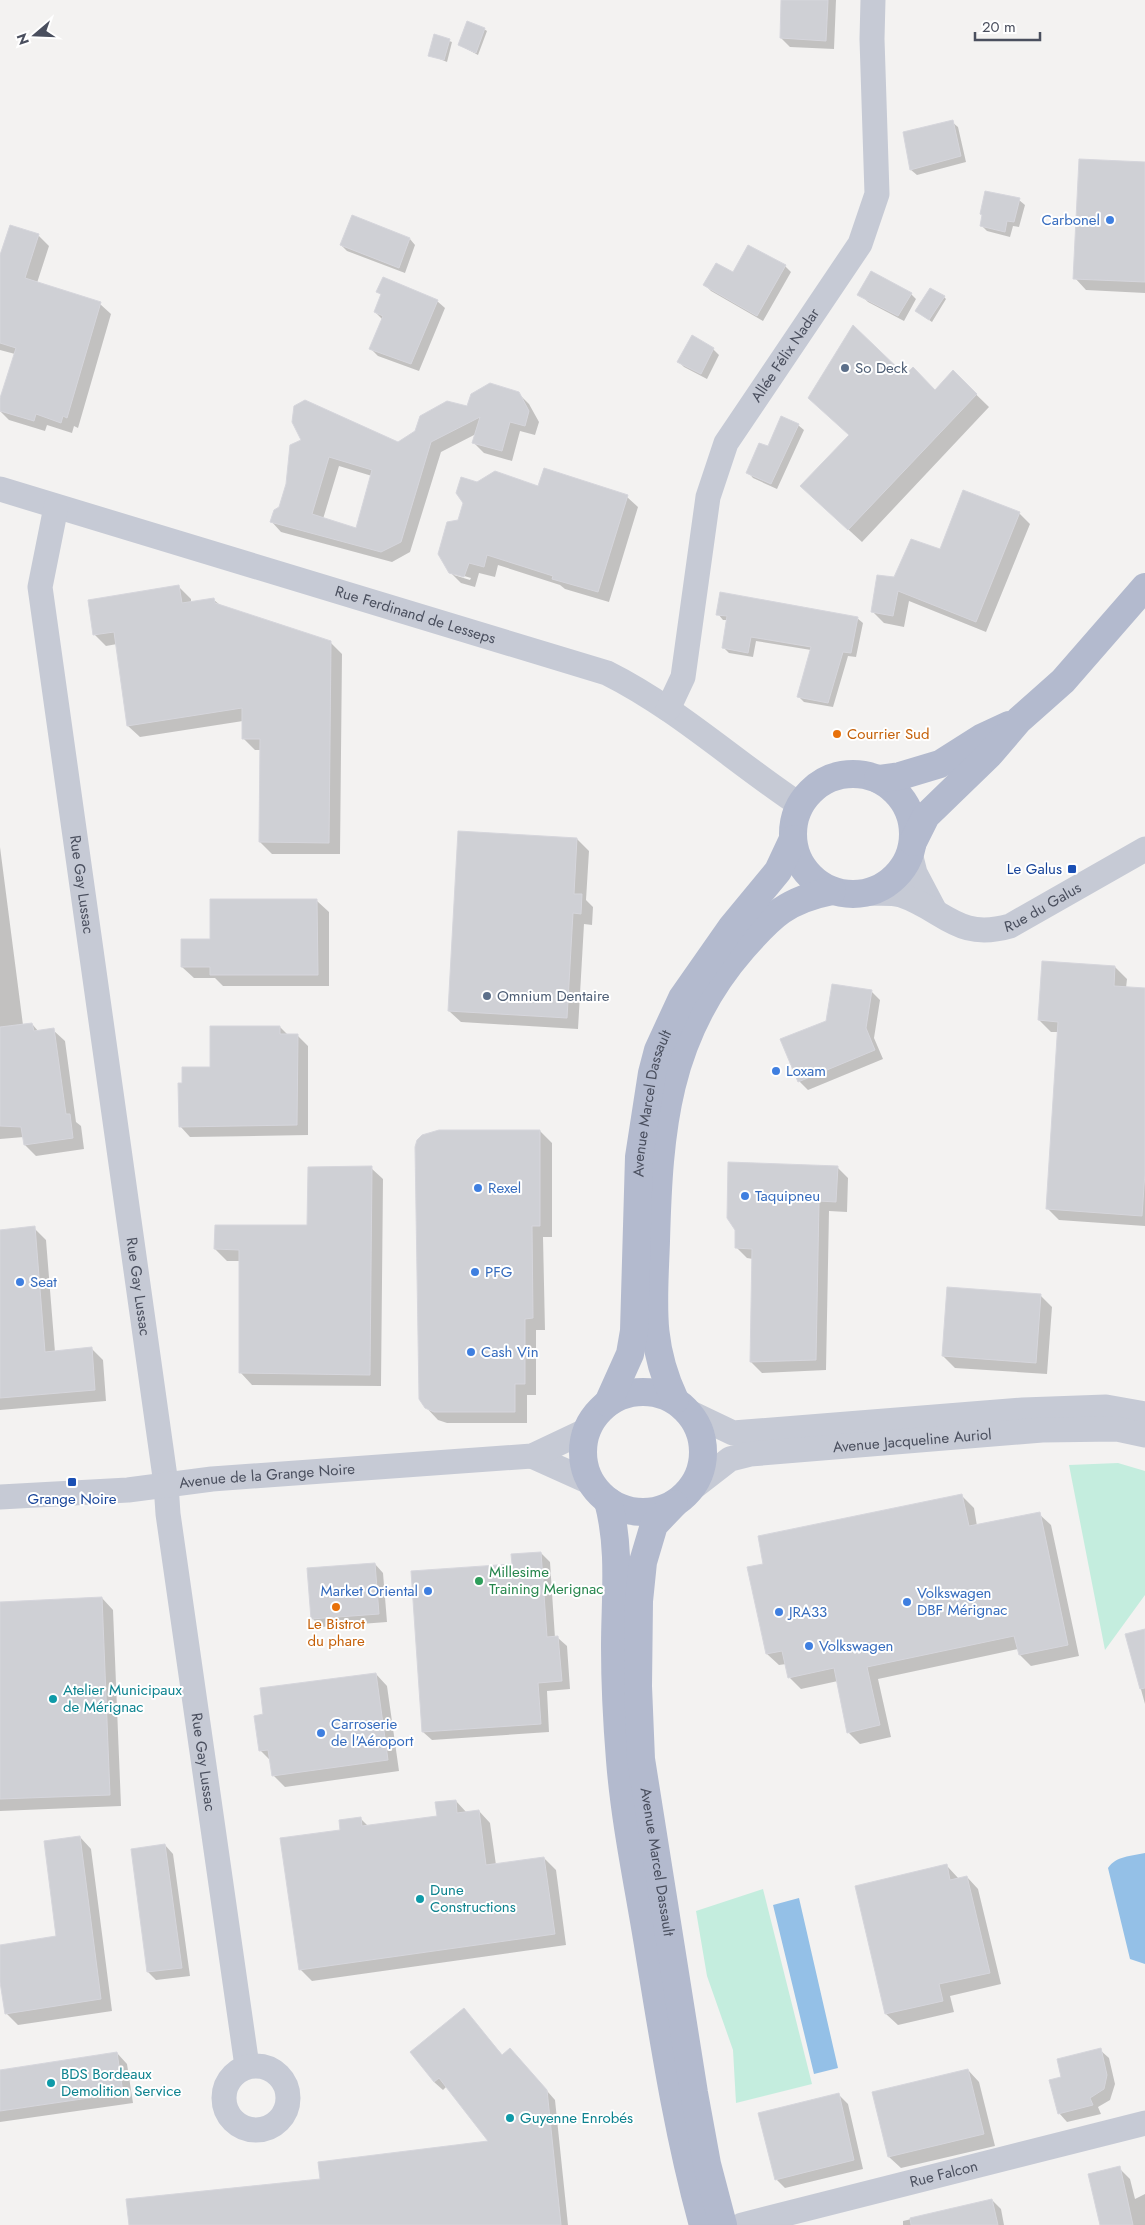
<svg xmlns="http://www.w3.org/2000/svg" width="1145" height="2225" font-family="Jost,sans-serif">
<style>
.green{fill:#c4edde}
.water{fill:#94c0e7}
.shadow{fill:#0003;fill-rule:evenodd}
.building{fill:#cfd0d5;stroke:#d6d6dc;fill-rule:evenodd}
.lines{fill:none;stroke-linecap:round;stroke-linejoin:round}
.minor{stroke:#c6cad5;stroke-width:25}
.major{stroke:#b3bace;stroke-width:28}
.shop-dot{fill:#3f7fe0;stroke:#fff;stroke-width:2}
.service-dot{fill:#5c6f8a;stroke:#fff;stroke-width:2}
.food-dot{fill:#e8710a;stroke:#fff;stroke-width:2}
.transit-dot{fill:#1a4fb4;stroke:#fff;stroke-width:2}
.leisure-dot{fill:#2e9e5b;stroke:#fff;stroke-width:2}
.culture-dot{fill:#0f9aa8;stroke:#fff;stroke-width:2}
.labels{text-anchor:middle;dominant-baseline:central;stroke-width:4;stroke-linejoin:round;paint-order:stroke}
.shop-label{font-size:15px;fill:#366cbe;stroke:#fff;text-anchor:start}
.street-label{font-size:15px;fill:#4a4f5e;stroke:#fff}
.service-label{font-size:15px;fill:#4e5e75;stroke:#fff;text-anchor:start}
.food-label{font-size:15px;fill:#c56008;stroke:#fff;text-anchor:start}
.transit-label{font-size:15px;fill:#164399;stroke:#fff;text-anchor:end}
.leisure-label{font-size:15px;fill:#27864d;stroke:#fff;text-anchor:start}
.culture-label{font-size:15px;fill:#0d838f;stroke:#fff;text-anchor:start}
</style>
<rect width="100%" height="100%" fill="#f3f2f1"/>
<path class="green" d="M 1118,1463 L 1145,1471 L 1145,1595 L 1105,1650 L 1069,1465 Z
M 763,1889 L 812,2084 L 736,2103 L 733,2050 L 707,1976 L 696,1911 Z"/>
<path class="water" d="M 1145,1853 L 1145,1964 L 1130,1959 L 1108,1868 C 1116,1856 1131,1856 1145,1853 Z
M 799,1898 L 838,2068 L 814,2074 L 773,1905 Z"/>
<path class="shadow" d="M 782,0 L 836,0 L 834,49 L 790,47 L 781,38 Z
M 484,29 L 487,31 L 478,55 L 459,45 Z
M 435,36 L 452,42 L 447,62 L 430,55 Z
M 952,122 L 958,127 L 966,162 L 917,175 L 911,170 L 904,133 Z
M 1145,163 L 1145,293 L 1086,290 L 1075,278 Z
M 1019,200 L 1025,205 L 1019,227 L 1013,226 L 1010,237 L 987,231 L 981,225 Z
M 352,217 L 410,239 L 415,245 L 405,273 L 347,251 L 341,245 Z
M 38,235 L 49,246 L 37,283 L 100,304 L 111,314 L 78,428 L 74,426 L 72,433 L 47,425 L 45,431 L 9,420 L 0,411 L 0,402 L 15,354 L 0,350 L 0,259 Z
M 749,247 L 785,266 L 791,272 L 763,321 L 711,291 L 705,285 L 733,274 Z
M 378,292 L 437,301 L 445,308 L 419,371 L 378,356 L 371,349 L 383,320 L 375,312 L 382,295 Z
M 911,294 L 916,299 L 904,321 L 868,302 L 862,296 Z
M 944,297 L 946,299 L 932,322 L 916,311 Z
M 713,349 L 719,355 L 707,379 L 684,367 L 679,362 Z
M 953,372 L 989,407 L 862,542 L 815,499 L 905,377 L 935,391 Z
M 518,393 L 529,404 L 539,422 L 535,435 L 520,431 L 512,461 L 484,453 L 474,443 L 476,434 L 441,452 L 410,552 L 392,562 L 281,532 L 271,521 L 280,508 L 288,484 L 291,446 L 398,443 L 468,407 ZM 339,466 L 372,476 L 357,529 L 323,519 Z
M 798,425 L 804,430 L 777,489 L 753,478 L 748,472 L 768,448 Z
M 477,483 L 627,497 L 638,507 L 609,602 L 565,589 L 560,585 L 498,565 L 495,577 L 479,573 L 475,587 L 461,583 L 450,572 L 459,521 ZM 454,573 L 471,578 L 470,580 L 454,575 Z
M 1019,513 L 1030,524 L 986,632 L 909,601 L 904,627 L 884,623 L 873,612 L 895,579 L 941,550 Z
M 179,587 L 191,599 L 191,603 L 214,600 L 220,605 L 330,642 L 342,654 L 340,854 L 272,854 L 260,842 L 261,750 L 255,750 L 243,738 L 243,721 L 140,737 L 128,726 L 117,644 L 106,646 L 94,634 Z
M 718,614 L 857,618 L 863,623 L 856,657 L 848,656 L 833,707 L 804,702 L 799,697 L 811,650 L 756,641 L 753,657 L 729,653 L 724,648 L 728,620 L 723,620 Z
M 577,839 L 589,851 L 586,900 L 593,907 L 592,925 L 584,924 L 578,1029 L 461,1022 L 449,1011 Z
M 0,847 L 23,1025 L 32,1024 L 39,1032 L 53,1030 L 65,1041 L 76,1122 L 81,1126 L 84,1149 L 36,1156 L 25,1145 L 24,1137 L 0,1139 Z
M 317,901 L 329,912 L 329,986 L 223,986 L 215,978 L 194,978 L 182,967 L 211,940 Z
M 1115,967 L 1127,979 L 1126,988 L 1145,990 L 1145,1226 L 1059,1220 L 1047,1208 L 1059,1032 L 1051,1032 L 1039,1020 Z
M 871,991 L 880,1000 L 874,1038 L 883,1059 L 808,1090 L 799,1081 L 827,1021 Z
M 280,1027 L 288,1035 L 297,1035 L 308,1046 L 308,1135 L 190,1137 L 180,1126 L 184,1084 Z
M 540,1131 L 552,1143 L 552,1237 L 543,1237 L 545,1330 L 536,1330 L 536,1395 L 527,1395 L 527,1423 L 447,1423 L 438,1420 L 421,1402 Z
M 837,1167 L 848,1178 L 847,1212 L 829,1211 L 826,1370 L 762,1373 L 751,1362 L 753,1259 L 747,1258 L 736,1247 Z
M 371,1168 L 383,1179 L 381,1386 L 252,1385 L 241,1373 L 240,1261 L 227,1261 L 215,1249 L 308,1226 Z
M 34,1228 L 46,1240 L 55,1352 L 92,1349 L 103,1360 L 106,1401 L 0,1410 L 0,1231 Z
M 1040,1295 L 1052,1307 L 1047,1374 L 955,1368 L 943,1356 Z
M 962,1496 L 974,1508 L 977,1526 L 1039,1514 L 1051,1525 L 1079,1656 L 1031,1666 L 1020,1655 L 1018,1649 L 878,1679 L 891,1737 L 860,1744 L 848,1732 L 838,1681 L 801,1689 L 789,1677 L 786,1664 L 779,1665 L 767,1654 L 765,1565 Z
M 541,1553 L 550,1562 L 555,1638 L 558,1638 L 567,1646 L 570,1689 L 547,1691 L 549,1732 L 432,1740 L 423,1732 L 513,1566 Z
M 375,1564 L 383,1573 L 387,1622 L 321,1627 L 312,1618 Z
M 102,1598 L 113,1610 L 121,1806 L 0,1811 L 0,1603 Z
M 1145,1630 L 1145,1704 L 1126,1635 Z
M 376,1674 L 387,1686 L 399,1771 L 285,1787 L 273,1775 L 271,1761 L 260,1750 L 265,1715 Z
M 456,1801 L 467,1813 L 479,1811 L 490,1823 L 496,1865 L 544,1858 L 556,1870 L 566,1945 L 312,1981 L 300,1969 L 342,1831 L 361,1819 L 369,1827 L 438,1817 Z
M 80,1837 L 91,1849 L 112,2011 L 18,2025 L 6,2013 L 0,1973 L 0,1947 L 57,1938 Z
M 165,1845 L 173,1854 L 190,1976 L 156,1980 L 148,1972 Z
M 947,1866 L 959,1879 L 967,1877 L 978,1889 L 1001,1984 L 950,1996 L 954,2012 L 898,2025 L 886,2014 Z
M 464,2010 L 503,2056 L 519,2059 L 555,2100 L 568,2225 L 130,2225 L 490,2142 L 447,2086 L 443,2090 L 434,2082 Z
M 1100,2050 L 1109,2058 L 1115,2084 L 1110,2100 L 1098,2107 L 1101,2114 L 1067,2122 L 1059,2113 L 1063,2078 Z
M 117,2053 L 127,2064 L 133,2103 L 0,2122 L 0,2072 Z
M 968,2070 L 979,2082 L 995,2146 L 901,2168 L 889,2157 Z
M 839,2095 L 848,2104 L 863,2169 L 785,2188 L 776,2179 Z
M 1119,2168 L 1130,2179 L 1135,2199 L 1145,2194 L 1145,2225 L 1101,2225 Z
M 992,2200 L 1001,2209 L 1004,2225 L 903,2225 L 903,2221 Z"/>
<path class="building" d="M 781,0 L 828,0 L 826,41 L 780,38 Z
M 467,21 L 485,28 L 476,53 L 458,45 Z
M 434,34 L 450,39 L 444,60 L 428,56 Z
M 953,120 L 961,156 L 910,170 L 903,132 Z
M 1079,159 L 1145,162 L 1145,282 L 1073,279 Z
M 985,191 L 1020,198 L 1014,222 L 1007,221 L 1005,232 L 980,226 L 982,215 L 980,214 Z
M 352,215 L 410,238 L 399,268 L 340,245 Z
M 10,225 L 39,234 L 25,278 L 101,302 L 67,418 L 63,416 L 61,423 L 36,414 L 34,421 L 0,411 L 0,398 L 16,348 L 0,343 L 0,255 Z
M 748,245 L 786,265 L 757,316 L 703,285 L 716,263 L 733,272 Z
M 871,271 L 912,293 L 898,316 L 857,295 Z
M 383,277 L 438,300 L 411,364 L 369,349 L 383,316 L 374,312 L 381,294 L 376,292 Z
M 930,288 L 945,296 L 929,320 L 915,311 Z
M 853,325 L 905,375 L 913,367 L 935,390 L 953,370 L 977,394 L 848,530 L 800,486 L 849,435 L 808,398 Z
M 692,335 L 714,348 L 701,374 L 677,362 Z
M 490,383 L 519,392 L 529,411 L 525,426 L 510,422 L 502,451 L 472,443 L 480,417 L 431,442 L 401,542 L 381,552 L 270,522 L 274,510 L 279,507 L 286,484 L 290,445 L 301,440 L 292,422 L 294,406 L 305,400 L 398,442 L 415,431 L 420,416 L 447,401 L 467,406 L 471,394 ZM 329,457 L 372,470 L 356,528 L 312,514 Z
M 781,416 L 799,424 L 771,484 L 746,473 L 759,443 L 768,446 Z
M 544,468 L 628,495 L 598,592 L 552,579 L 553,576 L 487,555 L 484,567 L 469,563 L 464,577 L 449,573 L 438,554 L 447,522 L 458,520 L 463,503 L 456,493 L 461,477 L 477,482 L 495,471 L 538,486 Z
M 963,490 L 1020,512 L 976,622 L 898,591 L 893,616 L 871,612 L 877,575 L 894,577 L 911,539 L 940,549 Z
M 179,585 L 182,603 L 214,598 L 215,603 L 331,641 L 329,843 L 259,842 L 260,739 L 242,739 L 242,708 L 127,726 L 114,632 L 93,635 L 88,600 Z
M 720,592 L 858,617 L 851,653 L 843,652 L 828,703 L 797,697 L 811,647 L 751,637 L 748,653 L 722,648 L 727,616 L 716,615 Z
M 458,831 L 577,838 L 574,894 L 582,894 L 581,914 L 573,913 L 567,1018 L 448,1011 Z
M 210,899 L 317,899 L 318,975 L 210,975 L 210,967 L 181,967 L 181,939 L 210,939 Z
M 1042,961 L 1115,966 L 1114,986 L 1145,988 L 1145,1172 L 1142,1216 L 1046,1209 L 1058,1022 L 1038,1020 Z
M 832,984 L 872,990 L 866,1028 L 875,1050 L 798,1082 L 780,1039 L 826,1021 Z
M 32,1023 L 34,1031 L 54,1028 L 66,1114 L 70,1114 L 73,1138 L 24,1145 L 21,1127 L 0,1126 L 0,1027 Z
M 210,1026 L 280,1026 L 280,1034 L 298,1034 L 297,1125 L 179,1127 L 178,1083 L 182,1083 L 182,1067 L 210,1067 Z
M 439,1130 L 540,1130 L 540,1226 L 532,1226 L 533,1318 L 525,1319 L 525,1384 L 515,1384 L 515,1412 L 434,1412 L 425,1408 L 419,1399 L 415,1147 L 417,1140 L 422,1135 Z
M 728,1162 L 838,1166 L 836,1202 L 819,1201 L 816,1360 L 750,1362 L 752,1249 L 735,1248 L 735,1230 L 727,1218 Z
M 372,1166 L 370,1375 L 239,1373 L 239,1250 L 214,1249 L 215,1225 L 307,1225 L 308,1167 Z
M 35,1226 L 45,1352 L 92,1347 L 95,1390 L 0,1398 L 0,1230 Z
M 947,1287 L 1041,1294 L 1036,1363 L 942,1356 Z
M 962,1494 L 969,1526 L 1040,1512 L 1068,1645 L 1019,1655 L 1014,1636 L 867,1667 L 880,1725 L 847,1733 L 834,1668 L 788,1678 L 782,1651 L 766,1654 L 747,1567 L 763,1564 L 758,1536 Z
M 541,1552 L 547,1637 L 558,1636 L 562,1681 L 538,1683 L 541,1724 L 422,1732 L 411,1571 L 512,1564 L 511,1554 Z
M 375,1563 L 379,1614 L 311,1619 L 307,1568 Z
M 102,1597 L 110,1795 L 0,1799 L 0,1602 Z
M 1145,1629 L 1145,1688 L 1140,1689 L 1125,1634 Z
M 376,1673 L 388,1760 L 272,1776 L 268,1750 L 259,1751 L 254,1716 L 263,1714 L 260,1688 Z
M 456,1800 L 457,1813 L 479,1810 L 486,1865 L 544,1857 L 555,1934 L 299,1970 L 280,1838 L 340,1830 L 339,1820 L 361,1817 L 362,1826 L 437,1816 L 435,1802 Z
M 80,1836 L 101,1999 L 5,2014 L 0,1982 L 0,1945 L 56,1936 L 44,1841 Z
M 165,1844 L 182,1968 L 147,1972 L 131,1849 Z
M 947,1864 L 950,1880 L 967,1876 L 990,1973 L 939,1984 L 943,2001 L 885,2014 L 855,1886 Z
M 464,2008 L 502,2055 L 510,2048 L 547,2090 L 561,2225 L 129,2225 L 126,2199 L 320,2179 L 318,2162 L 488,2141 L 439,2078 L 434,2082 L 410,2052 Z
M 1101,2048 L 1107,2075 L 1104,2089 L 1090,2098 L 1093,2105 L 1058,2114 L 1049,2080 L 1061,2077 L 1057,2059 Z
M 117,2052 L 123,2093 L 0,2111 L 0,2070 Z
M 968,2069 L 984,2134 L 888,2157 L 872,2092 Z
M 839,2093 L 854,2160 L 775,2180 L 758,2113 Z
M 1120,2166 L 1133,2225 L 1100,2225 L 1088,2174 Z
M 992,2199 L 998,2225 L 911,2225 L 910,2218 Z"/>
<g class="lines">
<g class="minor">
<path id="s1" d="M 0,489 L 607,673 C 677,708 735,762 800,805"/>
<path id="s2" d="M 56,507 L 40,587 L 166,1484 L 168,1514 L 247,2066"/>
<path id="s3" d="M 668,709 L 683,677 L 708,497 L 726,443 L 860,244 L 877,194 L 872,39 L 873,0"/>
<path d="M 910,853 L 915,873 L 935,911"/>
<path id="s4" d="M 866,893 C 876,894 891,892 901,895 C 945,910 957,941 1010,926 L 1145,849"/>
<path d="M 689,1412 L 733,1433 L 1023,1410 L 1106,1407 L 1145,1414"/>
<path d="M 532,1456 L 592,1483"/>
<path id="s5" d="M 690,1490 L 730,1459 L 750,1454 L 1042,1430 L 1117,1429 L 1145,1435"/>
<path id="s6" d="M 0,1497 L 128,1490 L 212,1479 L 532,1456 L 587,1430"/>
<circle cx="256" cy="2098" r="32"/>
<path id="s7" d="M 742,2225 L 1145,2123"/>
</g>
<g class="major">
<circle cx="853" cy="834" r="60"/>
<path d="M 878,779 L 900,776 L 940,764 L 981,738 L 1009,725"/>
<path d="M 913,842 L 926,816 L 989,755 L 1019,720 L 1063,681 L 1145,587"/>
<circle cx="643" cy="1452" r="60"/>
<path d="M 675,1400 C 648,1343 654,1302 656,1241 C 659,1130 666,1036 743,948 C 772,915 787,900 832,891"/>
<path id="s8" d="M 608,1403 L 630,1354 L 634,1331 L 639,1157 L 652,1073 L 658,1050 L 682,998 L 731,928 L 778,871 L 793,839"/>
<path d="M 608,1501 C 621,1549 615,1598 615,1647 C 615,1685 617,1723 620,1760 C 625,1824 639,1888 649,1951 C 664,2043 678,2135 703,2225"/>
<path id="s9" d="M 674,1504 L 654,1525 L 643,1562 L 639,1601 L 638,1686 L 641,1759 L 694,2093 L 707,2164 L 723,2225"/>
</g>
</g>
<g class="shop-dot">
<circle cx="1110" cy="220" r="5"/>
<circle cx="776" cy="1071" r="5"/>
<circle cx="478" cy="1188" r="5"/>
<circle cx="745" cy="1196" r="5"/>
<circle cx="475" cy="1272" r="5"/>
<circle cx="20" cy="1282" r="5"/>
<circle cx="471" cy="1352" r="5"/>
<circle cx="428" cy="1591" r="5"/>
<circle cx="907" cy="1602" r="5"/>
<circle cx="779" cy="1612" r="5"/>
<circle cx="809" cy="1646" r="5"/>
<circle cx="321" cy="1733" r="5"/>
</g>
<g class="service-dot">
<circle cx="845" cy="368" r="5"/>
<circle cx="487" cy="996" r="5"/>
</g>
<g class="food-dot">
<circle cx="837" cy="734" r="5"/>
<circle cx="336" cy="1607" r="5"/>
</g>
<g class="transit-dot">
<rect x="1067" y="864" width="10" height="10" rx="2.5"/>
<rect x="67" y="1477" width="10" height="10" rx="2.5"/>
</g>
<circle class="leisure-dot" cx="479" cy="1581" r="5"/>
<g class="culture-dot">
<circle cx="53" cy="1699" r="5"/>
<circle cx="420" cy="1899" r="5"/>
<circle cx="51" cy="2083" r="5"/>
<circle cx="510" cy="2118" r="5"/>
</g>
<g class="labels">
<g class="shop-label">
<text x="1100" y="220" text-anchor="end">Carbonel</text>
<text x="786" y="1071">Loxam</text>
<text x="488" y="1188">Rexel</text>
<text x="755" y="1196">Taquipneu</text>
<text x="485" y="1272">PFG</text>
<text x="30" y="1282">Seat</text>
<text x="481" y="1352">Cash Vin</text>
<text x="418" y="1591" text-anchor="end">Market Oriental</text>
<text x="917" y="1593">Volkswagen<tspan x="917" dy="17">DBF Mérignac</tspan></text>
<text x="789" y="1612">JRA33</text>
<text x="819" y="1646">Volkswagen</text>
<text x="331" y="1724">Carroserie<tspan x="331" dy="17">de l'Aéroport</tspan></text>
</g>
<g class="street-label">
<text stroke="none"><textPath href="#s3" startOffset="380">Allée Félix Nadar</textPath></text>
<text stroke="none"><textPath href="#s1" startOffset="434">Rue Ferdinand de Lesseps</textPath></text>
<text stroke="none"><textPath href="#s2" startOffset="382">Rue Gay Lussac</textPath></text>
<text stroke="none"><textPath href="#s4" startOffset="190">Rue du Galus</textPath></text>
<text stroke="none"><textPath href="#s8" startOffset="306">Avenue Marcel Dassault</textPath></text>
<text stroke="none"><textPath href="#s2" startOffset="788">Rue Gay Lussac</textPath></text>
<text stroke="none"><textPath href="#s5" startOffset="234">Avenue Jacqueline Auriol</textPath></text>
<text stroke="none"><textPath href="#s6" startOffset="268">Avenue de la Grange Noire</textPath></text>
<text stroke="none"><textPath href="#s2" startOffset="1268">Rue Gay Lussac</textPath></text>
<text stroke="none"><textPath href="#s9" startOffset="369">Avenue Marcel Dassault</textPath></text>
<text stroke="none"><textPath href="#s7" startOffset="208">Rue Falcon</textPath></text>
</g>
<g class="service-label">
<text x="855" y="368">So Deck</text>
<text x="497" y="996">Omnium Dentaire</text>
</g>
<g class="food-label">
<text x="847" y="734">Courrier Sud</text>
<text x="336" y="1624" text-anchor="middle">Le Bistrot<tspan x="336" dy="17">du phare</tspan></text>
</g>
<g class="transit-label">
<text x="1062" y="869">Le Galus</text>
<text x="72" y="1499" text-anchor="middle">Grange Noire</text>
</g>
<g class="leisure-label">
<text x="489" y="1572">Millesime<tspan x="489" dy="17">Training Merignac</tspan></text>
</g>
<g class="culture-label">
<text x="63" y="1690">Atelier Municipaux<tspan x="63" dy="17">de Mérignac</tspan></text>
<text x="430" y="1890">Dune<tspan x="430" dy="17">Constructions</tspan></text>
<text x="61" y="2074">BDS Bordeaux<tspan x="61" dy="17">Demolition Service</tspan></text>
<text x="520" y="2118">Guyenne Enrobés</text>
</g>
</g>
<g transform="translate(35 35) rotate(251)" stroke="#ffffff" stroke-width="4" paint-order="stroke">
<path d="M0-4L9 19L0 12L-9 19Z" fill="#4a4f5e"/>
<text y="-8" font-size="14" font-weight="bold" text-anchor="middle" fill="#4a4f5e">N</text>
</g>
<path d="M975 32v8h65v-8" fill="none" stroke="#4a4f5e" stroke-width="2.5"/>
<text x="982" y="32" font-size="15" fill="#4a4f5e" stroke="#ffffff" stroke-width="4" paint-order="stroke">20 m</text>
</svg>
